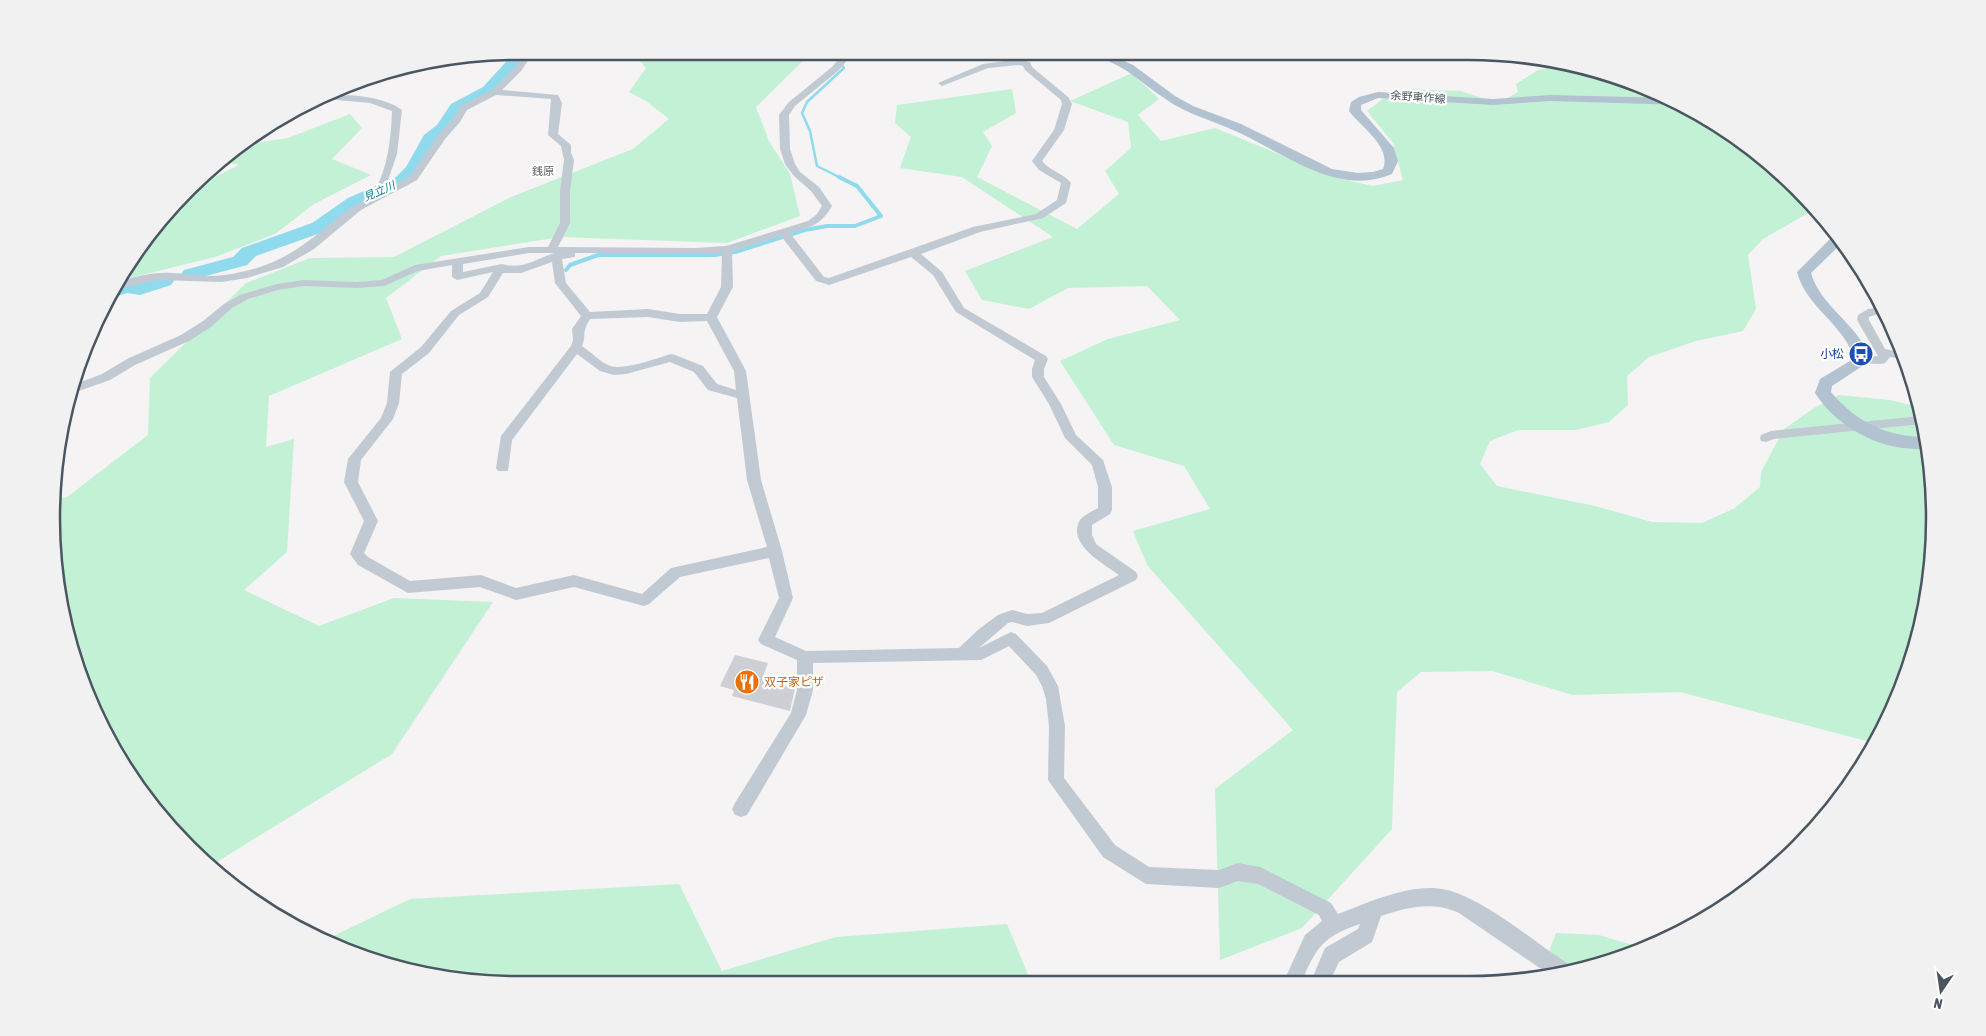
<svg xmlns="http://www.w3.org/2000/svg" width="1986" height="1036" font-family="'Asap Condensed','Noto Sans JP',sans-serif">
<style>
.green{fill:#c3f1d5}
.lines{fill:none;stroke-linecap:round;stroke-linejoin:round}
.stream-far1{stroke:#90daee;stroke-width:2.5}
.stream{stroke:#90daee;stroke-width:4}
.river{fill:#90daee;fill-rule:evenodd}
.building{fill:#cdcfd5}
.minor{fill:#c1cad2;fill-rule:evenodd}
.major{fill:#b3c2d1;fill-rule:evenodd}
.labels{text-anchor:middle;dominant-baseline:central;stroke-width:4.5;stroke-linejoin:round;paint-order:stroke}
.far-street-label{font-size:11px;fill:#4a5661;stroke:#fff}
.far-neighbourhood-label{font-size:11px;fill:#5f6368;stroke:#fff}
.far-water-label{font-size:11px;font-style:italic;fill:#0c7c9b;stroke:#fff}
.transit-label{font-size:12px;fill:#164399;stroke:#fff;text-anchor:end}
.food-label{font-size:12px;fill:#c56008;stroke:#fff;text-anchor:start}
.rim{fill:none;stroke:#4a5661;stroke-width:2.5}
</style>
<rect width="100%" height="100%" fill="#f5f3f3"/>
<path class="green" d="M 632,51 L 812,52 L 756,107 L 769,141 L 790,174 L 800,216 L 727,243 L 560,237 L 441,256 L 386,298 L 402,339 L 269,396 L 266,447 L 294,439 L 287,552 L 244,590 L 319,626 L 394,598 L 493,602 L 392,754 L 212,865 L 188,848 L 100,725 L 55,579 L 58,499 L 67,497 L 148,435 L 150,378 L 246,283 L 310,258 L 394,257 L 511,197 L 633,149 L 669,119 L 646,101 L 629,92 L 646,68 Z
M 1568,64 L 1589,67 L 1674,99 L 1752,148 L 1817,208 L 1763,239 L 1748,255 L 1756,309 L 1743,331 L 1696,341 L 1649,357 L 1627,376 L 1628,405 L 1609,422 L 1576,430 L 1518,430 L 1490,441 L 1480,464 L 1497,486 L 1595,506 L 1652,522 L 1702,523 L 1735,508 L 1760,487 L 1761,472 L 1784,429 L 1814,408 L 1839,395 L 1890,400 L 1919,407 L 1931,457 L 1934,548 L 1919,639 L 1887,724 L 1874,743 L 1680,692 L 1573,695 L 1492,671 L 1421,672 L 1397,692 L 1392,829 L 1302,928 L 1220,960 L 1215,789 L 1293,730 L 1147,565 L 1133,531 L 1210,509 L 1184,466 L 1114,445 L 1060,361 L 1108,339 L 1180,320 L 1147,286 L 1068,288 L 1029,309 L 982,300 L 965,271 L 1053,237 L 962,177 L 900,168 L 911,137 L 895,123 L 897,105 L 1012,89 L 1016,113 L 983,132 L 992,146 L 977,177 L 1077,229 L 1119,194 L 1105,171 L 1131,148 L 1128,122 L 1070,101 L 1132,73 L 1159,99 L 1138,115 L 1161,141 L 1215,128 L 1337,178 L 1373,186 L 1403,180 L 1393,143 L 1367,111 L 1396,89 L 1461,91 L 1498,103 L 1518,92 L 1516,84 L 1538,70 Z
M 350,114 L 362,128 L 332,159 L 371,175 L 314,204 L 275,234 L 215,257 L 117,281 L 167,210 L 190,189 L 239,165 L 220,161 L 240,145 L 288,138 Z
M 679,884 L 722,971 L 836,937 L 1007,924 L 1031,982 L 488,984 L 397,969 L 323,941 L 410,899 Z
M 1556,933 L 1599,935 L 1646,949 L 1539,978 Z"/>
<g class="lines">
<path class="stream-far1" d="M 832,52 L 844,68 L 807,102 L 802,113 L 810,131 L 817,166 L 841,178"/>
<path class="stream" d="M 566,270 L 570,265 L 598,255 L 715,255 L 735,252 L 805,230 L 827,226 L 855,226 L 881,216 L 857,186 L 839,177"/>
<path class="river" d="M 531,51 L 495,93 L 463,110 L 449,132 L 438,141 L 435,150 L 419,174 L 408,185 L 362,206 L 326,231 L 256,256 L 247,265 L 191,280 L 184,278 L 181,274 L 184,270 L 233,257 L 242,248 L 312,223 L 348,198 L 396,177 L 406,167 L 424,135 L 437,125 L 451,104 L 483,87 L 515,52 Z
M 164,275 L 171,277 L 174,281 L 171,285 L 140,295 L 127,293 L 109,299 C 118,274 120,286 140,282 C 148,281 156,277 164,275 Z"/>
</g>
<path class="building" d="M 735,655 L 768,663 L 762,679 L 795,688 L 790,711 L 732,696 L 734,690 L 720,686 Z"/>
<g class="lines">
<path class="minor" d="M 526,51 L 534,51 L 521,71 L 502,90 L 558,95 L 562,103 L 558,134 L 571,145 L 571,153 L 574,160 L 570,191 L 570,223 L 558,247 L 695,248 L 726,246 L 808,221 L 816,215 L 822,206 L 811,191 L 794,176 L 785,164 L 780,149 L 779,115 L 789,102 L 832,67 L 844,53 L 858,52 L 850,57 L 838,71 L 795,106 L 789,115 L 790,149 L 795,164 L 800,172 L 819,187 L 832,206 C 820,226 811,227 790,233 L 824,277 L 829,278 L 973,227 L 1036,214 L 1057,200 L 1061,183 L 1039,170 L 1032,161 L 1054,130 L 1062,104 L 1061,100 L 1025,70 L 1023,66 L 1019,65 L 988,68 L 942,86 L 938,83 L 983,64 L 1012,60 L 1004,52 L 1013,52 L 1022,60 L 1030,62 L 1032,67 L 1068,97 L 1072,104 L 1064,130 L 1042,161 C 1050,171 1063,173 1071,183 L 1066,203 L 1043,218 L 980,232 L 921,254 L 942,272 L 964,308 L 1046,356 L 1048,359 L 1044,369 L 1044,377 L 1061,404 L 1076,435 L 1103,460 L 1112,487 L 1112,510 L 1110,514 L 1092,525 L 1092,535 L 1096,544 L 1136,572 L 1138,576 L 1136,580 L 1049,623 L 1027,626 L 1012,622 L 1008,623 L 979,648 L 1011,632 L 1016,634 L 1047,666 L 1058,686 L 1065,726 L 1064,778 L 1115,845 L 1149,867 L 1219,870 L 1238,863 L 1260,867 L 1331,903 L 1338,914 C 1367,903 1401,887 1433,888 C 1475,889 1534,943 1570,965 L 1571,969 L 1550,975 L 1459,913 C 1433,901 1408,907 1381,916 L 1372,942 L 1339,962 L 1330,981 L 1311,981 L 1325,948 L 1358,929 L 1360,924 C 1324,936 1316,947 1302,981 L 1284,981 L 1305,935 L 1322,921 L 1319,915 L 1258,884 L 1238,881 L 1219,888 L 1146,884 L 1103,857 L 1048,780 L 1049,726 L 1046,699 L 1042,686 L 1036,675 L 1009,646 L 981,660 L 813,663 L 813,690 L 806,715 L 747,815 L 741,817 L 735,815 L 732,809 L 735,803 L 791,713 L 797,690 L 797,660 L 761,644 L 758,640 L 779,598 L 769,558 L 680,577 L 649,604 L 644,606 L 574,587 L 516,600 L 480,587 L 408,593 L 358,565 L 350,554 L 364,521 L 344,482 L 348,459 L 381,418 L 387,403 L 390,372 L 421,347 L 451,311 L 480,293 L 493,272 L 457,280 L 452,277 L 452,265 L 418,271 L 384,286 L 357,288 L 304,286 L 278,290 L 248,299 L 232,308 L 211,327 L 189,341 L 135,365 L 110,380 L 73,393 L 76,384 L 102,374 L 127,359 L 181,335 L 203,321 L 224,304 L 240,295 L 277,284 L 304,280 L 357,282 L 382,280 L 415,265 L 529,247 L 548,247 L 560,223 L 560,191 L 564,160 L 561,146 L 548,135 L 551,99 L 496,95 L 467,110 L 460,122 L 445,139 L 417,180 L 361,210 L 314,249 L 283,267 L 247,278 L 222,282 L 158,280 L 112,290 L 115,283 C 133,277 152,272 171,273 C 189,273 206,278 224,275 C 285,267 306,242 352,207 C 359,202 369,200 374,192 C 388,168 391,138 392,111 L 370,103 L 326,99 C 342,90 388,98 402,110 L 397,154 L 385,189 L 410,176 L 438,135 L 453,119 L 460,106 L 492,90 L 515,67 ZM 781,236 L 816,281 L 829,285 L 911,257 L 933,275 L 956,312 L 1035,360 L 1032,369 L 1032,377 L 1049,404 L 1065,438 L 1092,465 L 1098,487 L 1098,508 C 1093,511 1081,516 1079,522 C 1068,545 1104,564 1119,575 L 1042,613 L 1027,614 L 1012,610 L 998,615 L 979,629 L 959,648 L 806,651 L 775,637 L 793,598 L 782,551 L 761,480 L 746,371 L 717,317 L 733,287 L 732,251 ZM 529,253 L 554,253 C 534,260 522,270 502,264 L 463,272 L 463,264 ZM 575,253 L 722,253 L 721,287 L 707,314 L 680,314 L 648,309 L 590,312 L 566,283 L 562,259 L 575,257 ZM 552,262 L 555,283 L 581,316 L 572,329 L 573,340 L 571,346 L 501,436 L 496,468 L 498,471 L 508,471 L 512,440 L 577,354 L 600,371 L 614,375 L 626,374 L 670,362 L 694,372 L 708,390 L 737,398 L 747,480 L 767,547 L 671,568 L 642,594 L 574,575 L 516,588 L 481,575 L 410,581 L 368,557 L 364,553 L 378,521 L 358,482 L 361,460 L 393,419 L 399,403 L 402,374 L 429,353 L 459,315 L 488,297 L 503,273 L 521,273 ZM 648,317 L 680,322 L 707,321 L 734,371 L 736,390 L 717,384 L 703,366 L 675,355 L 671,354 C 657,358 621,372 608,365 C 599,361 591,352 582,346 C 587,334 581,333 590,319 Z
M 1883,307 L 1886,314 L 1874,315 L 1869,317 L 1869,320 L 1885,349 L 1903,353 L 1907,360 L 1890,357 L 1885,363 L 1881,364 L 1854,363 L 1852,360 L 1854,357 L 1878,356 L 1857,320 L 1858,315 L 1868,309 Z
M 1921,416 L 1922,424 L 1774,439 L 1766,442 L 1761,441 L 1760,438 L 1761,435 L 1771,431 Z"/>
<path class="major" d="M 863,52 L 910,52 C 899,62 878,58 864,54 Z
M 1091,52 L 1104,52 L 1133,65 L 1175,96 L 1193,106 L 1241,124 L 1332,169 L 1358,173 L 1373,172 L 1383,169 C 1392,147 1361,127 1349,111 L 1351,102 L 1359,97 L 1378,92 L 1493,99 L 1550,95 L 1672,98 L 1683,105 L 1550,101 L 1493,105 L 1378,98 L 1361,105 L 1361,110 L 1394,148 L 1398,161 L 1392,174 C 1337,198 1282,151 1233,130 C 1211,120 1187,114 1167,100 C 1153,91 1140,80 1127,71 C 1116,64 1103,59 1092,54 Z
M 1834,235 L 1836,235 L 1842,243 L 1811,273 C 1820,305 1854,322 1869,354 L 1861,367 L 1832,386 L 1831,392 C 1856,422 1887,437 1926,437 L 1929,448 C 1886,454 1838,429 1815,393 L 1820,379 L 1850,361 L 1853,354 C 1840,322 1806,306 1797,272 Z"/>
</g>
<defs>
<symbol id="bus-disc" viewBox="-11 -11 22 22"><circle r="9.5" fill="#1a4fb4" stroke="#fff"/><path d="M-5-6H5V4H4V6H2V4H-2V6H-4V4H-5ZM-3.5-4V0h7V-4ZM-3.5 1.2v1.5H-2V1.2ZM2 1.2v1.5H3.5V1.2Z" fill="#fff"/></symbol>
<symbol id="restaurant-disc" viewBox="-11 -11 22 22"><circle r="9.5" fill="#e8710a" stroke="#fff"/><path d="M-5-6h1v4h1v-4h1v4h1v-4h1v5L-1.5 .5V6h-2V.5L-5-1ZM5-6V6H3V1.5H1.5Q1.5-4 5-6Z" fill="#fff"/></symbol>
</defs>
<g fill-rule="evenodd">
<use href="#bus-disc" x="1847" y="340" width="28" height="28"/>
<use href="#restaurant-disc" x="733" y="668" width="28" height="28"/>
</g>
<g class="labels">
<g class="far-street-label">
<text transform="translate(1418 97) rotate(4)">余野車作線</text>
</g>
<g class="far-neighbourhood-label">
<text x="543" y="171">銭原</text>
</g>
<g class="far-water-label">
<text transform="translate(379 191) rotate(-24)">見立川</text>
</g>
<g class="transit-label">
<text x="1844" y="354">小松</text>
</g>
<g class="food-label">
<text x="764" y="682">双子家ピザ</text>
</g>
</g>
<path d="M0 0H1986V1036H0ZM518 60H1468A458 458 0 0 1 1926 518V518A458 458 0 0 1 1468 976H518A458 458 0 0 1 60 518V518A458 458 0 0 1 518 60Z" fill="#f1f1f2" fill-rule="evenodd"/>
<path class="rim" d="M518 60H1468A458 458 0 0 1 1926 518V518A458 458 0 0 1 1468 976H518A458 458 0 0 1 60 518V518A458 458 0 0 1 518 60Z"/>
<g transform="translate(1941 991) rotate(193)" stroke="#ffffff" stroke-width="4" paint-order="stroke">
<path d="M0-4L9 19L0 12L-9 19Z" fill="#4a5661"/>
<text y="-8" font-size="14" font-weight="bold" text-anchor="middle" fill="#4a5661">N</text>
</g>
</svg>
